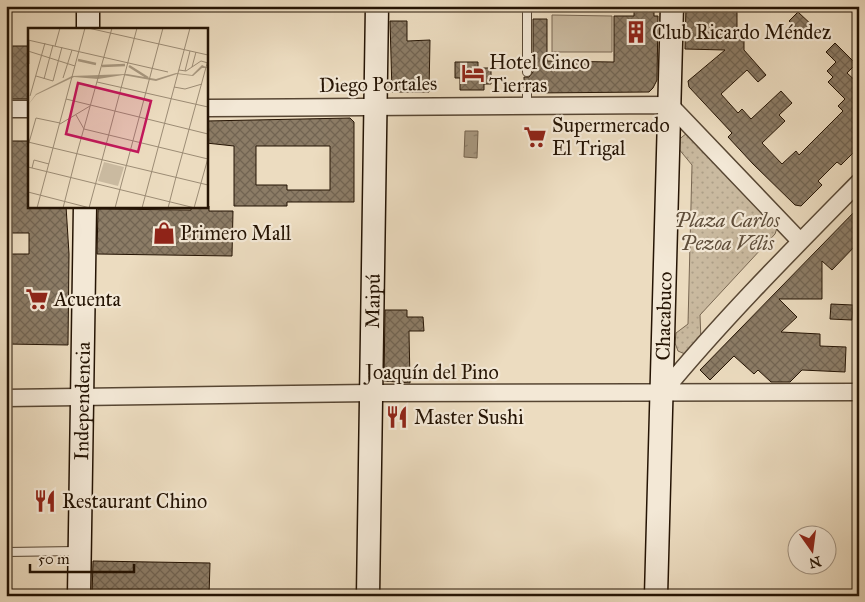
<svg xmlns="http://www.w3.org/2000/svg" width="865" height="602" font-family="'IM FELL Great Primer',serif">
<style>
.green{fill:url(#green-dots);stroke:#786752}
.pitch{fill:#cabaa0;stroke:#786752}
.water{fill:url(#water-ripples);stroke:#74634e}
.building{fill:url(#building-cross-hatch);stroke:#251404;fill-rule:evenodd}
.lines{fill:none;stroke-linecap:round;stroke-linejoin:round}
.lane-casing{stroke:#574633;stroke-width:10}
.street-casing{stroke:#574633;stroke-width:19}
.secondary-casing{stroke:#251404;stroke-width:25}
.lane{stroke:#f3e8d6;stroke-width:8}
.street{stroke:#f3e8d6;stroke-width:16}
.secondary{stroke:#f3e8d6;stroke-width:22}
.labels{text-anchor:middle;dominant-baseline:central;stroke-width:4.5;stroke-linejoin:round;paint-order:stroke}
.poi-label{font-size:20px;fill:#251404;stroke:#f3e8d6;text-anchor:start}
.street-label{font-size:20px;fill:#251404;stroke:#f3e8d6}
.park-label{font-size:20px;font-style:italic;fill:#5f4e3b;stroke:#f3e8d6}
.inset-river{fill:none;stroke:#a89880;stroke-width:2.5}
.inset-road{fill:none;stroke:#9c8c75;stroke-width:1}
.view{fill:#c2185b;fill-opacity:0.15;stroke:#c2185b;stroke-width:2.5}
.inset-edge{fill:none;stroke:#251404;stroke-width:2.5}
</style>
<defs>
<pattern id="green-dots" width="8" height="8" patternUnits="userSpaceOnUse" patternTransform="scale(1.25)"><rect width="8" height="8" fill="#cabaa0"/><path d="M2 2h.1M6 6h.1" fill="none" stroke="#ad9f88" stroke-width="1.8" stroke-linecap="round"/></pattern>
<pattern id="water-ripples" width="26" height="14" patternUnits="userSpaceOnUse" patternTransform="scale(1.25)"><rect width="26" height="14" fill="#a89880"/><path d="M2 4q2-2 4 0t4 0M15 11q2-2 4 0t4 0" fill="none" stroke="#897b67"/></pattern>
<pattern id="building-cross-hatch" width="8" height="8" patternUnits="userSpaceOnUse" patternTransform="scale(1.25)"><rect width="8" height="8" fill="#8c7c66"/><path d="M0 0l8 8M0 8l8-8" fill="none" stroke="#726452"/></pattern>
</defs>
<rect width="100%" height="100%" fill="#ecdcc0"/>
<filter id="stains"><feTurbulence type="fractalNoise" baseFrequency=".004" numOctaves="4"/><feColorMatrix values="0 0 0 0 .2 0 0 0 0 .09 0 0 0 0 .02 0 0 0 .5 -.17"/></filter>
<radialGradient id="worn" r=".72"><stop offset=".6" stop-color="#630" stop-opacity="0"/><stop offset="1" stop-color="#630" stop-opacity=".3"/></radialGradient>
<path class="green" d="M 687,133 L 777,228 L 775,234 L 700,315 L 701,341 L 687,355 L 678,351 L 675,343 L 676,333 L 688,324 L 692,165 L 678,148 L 677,141 Z"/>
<path class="pitch" d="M 552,15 L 612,16 L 612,52 L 552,52 Z"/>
<path class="water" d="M 465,131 L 478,131 L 477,158 L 464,157 Z"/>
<path class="building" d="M 634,6 L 654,6 L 654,16 L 658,16 L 657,80 L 653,88 L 649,92 L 533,93 L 529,88 L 524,88 L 524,77 L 529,77 L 533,72 L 533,19 L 547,19 L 547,61 L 614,62 L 614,16 L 634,16 Z
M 686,6 L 737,6 L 737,30 L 744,30 L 744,50 L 766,75 L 758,82 L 747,70 L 721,94 L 738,113 L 742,109 L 751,119 L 781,91 L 792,103 L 779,115 L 785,121 L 762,143 L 782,164 L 796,151 L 799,155 L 843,111 L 838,106 L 845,99 L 828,82 L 833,77 L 827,71 L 836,62 L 826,52 L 835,43 L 856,64 L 847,73 L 859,84 L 859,147 L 841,165 L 837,162 L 818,181 L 822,185 L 801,206 L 795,205 L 753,164 L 728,137 L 732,133 L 689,87 L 688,81 L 725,50 L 685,49 Z
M 798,12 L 814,27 L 805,36 L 789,21 Z
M 390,21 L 407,21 L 407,41 L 430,40 L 429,92 L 392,92 Z
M 12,46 L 29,46 L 29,99 L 6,99 L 6,80 L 12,80 Z
M 455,62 L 478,62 L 478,68 L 491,68 L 491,84 L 484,84 L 484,90 L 460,90 L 460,78 L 455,78 Z
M 350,118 L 354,122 L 354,202 L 287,202 L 287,206 L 234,206 L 234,146 L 206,143 L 206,121 ZM 256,146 L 330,146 L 330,190 L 287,190 L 287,185 L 256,185 Z
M 6,141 L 29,141 L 29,206 L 66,206 L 69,254 L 68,345 L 6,344 L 6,254 L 29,254 L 29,233 L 6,233 Z
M 191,206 L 209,206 L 209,211 L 233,211 L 232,256 L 97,254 L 98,209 L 191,210 Z
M 859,207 L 859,242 L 832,270 L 822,261 L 822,299 L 779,299 L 797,317 L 781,332 L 820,334 L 820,346 L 846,347 L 845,372 L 802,370 L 790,382 L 771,382 L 758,370 L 754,374 L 734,356 L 710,380 L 700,370 Z
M 831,304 L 853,305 L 852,320 L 830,319 Z
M 385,310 L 407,310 L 407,317 L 423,317 L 424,331 L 409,331 L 410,383 L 384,381 Z
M 93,561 L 210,563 L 209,596 L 92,596 Z"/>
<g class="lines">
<defs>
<path id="lane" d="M 527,72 L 527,6
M 527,93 L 527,105
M 6,552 L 77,551"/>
<path id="street" d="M 206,108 L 670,105 L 800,241
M 6,109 L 29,109
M 663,392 C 724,318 792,250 859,182
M 6,398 L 371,393 L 859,392"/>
<g id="secondary">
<path d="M 88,29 L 88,6"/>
<path id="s1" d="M 79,596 L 85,206"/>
<path id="s2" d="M 368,596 L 377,6"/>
<path id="s3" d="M 656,596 L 672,6"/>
</g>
</defs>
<use href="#lane" class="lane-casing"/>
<use href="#street" class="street-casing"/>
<use href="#secondary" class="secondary-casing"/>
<use href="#lane" class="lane"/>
<use href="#street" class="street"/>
<use href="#secondary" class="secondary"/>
</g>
<defs>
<symbol id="building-bare" viewBox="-9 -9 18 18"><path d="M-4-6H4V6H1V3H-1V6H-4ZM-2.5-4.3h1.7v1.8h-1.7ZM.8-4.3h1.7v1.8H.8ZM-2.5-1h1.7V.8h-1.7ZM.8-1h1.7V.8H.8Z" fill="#8f2418" stroke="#f3e8d6" stroke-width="2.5" paint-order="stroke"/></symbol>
<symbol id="hotel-bare" viewBox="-9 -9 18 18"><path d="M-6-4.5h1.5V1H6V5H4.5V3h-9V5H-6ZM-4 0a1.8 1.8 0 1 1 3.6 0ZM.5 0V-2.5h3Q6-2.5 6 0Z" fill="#8f2418" stroke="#f3e8d6" stroke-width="2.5" paint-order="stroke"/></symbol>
<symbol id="supermarket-bare" viewBox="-9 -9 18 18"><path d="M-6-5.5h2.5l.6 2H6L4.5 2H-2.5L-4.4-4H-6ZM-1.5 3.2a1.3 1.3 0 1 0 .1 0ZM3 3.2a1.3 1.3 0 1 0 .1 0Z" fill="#8f2418" stroke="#f3e8d6" stroke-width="2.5" paint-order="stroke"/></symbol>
<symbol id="shop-bare" viewBox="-9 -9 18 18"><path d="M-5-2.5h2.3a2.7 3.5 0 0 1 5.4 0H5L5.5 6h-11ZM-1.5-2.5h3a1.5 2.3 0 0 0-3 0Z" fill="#8f2418" stroke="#f3e8d6" stroke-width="2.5" paint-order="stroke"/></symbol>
<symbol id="restaurant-bare" viewBox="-9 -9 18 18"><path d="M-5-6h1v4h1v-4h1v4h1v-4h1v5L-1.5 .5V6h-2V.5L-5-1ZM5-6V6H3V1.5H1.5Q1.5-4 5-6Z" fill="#8f2418" stroke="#f3e8d6" stroke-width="2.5" paint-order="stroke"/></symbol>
</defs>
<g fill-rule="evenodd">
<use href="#building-bare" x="620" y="16" width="32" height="32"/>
<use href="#hotel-bare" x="457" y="57" width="32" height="32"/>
<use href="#supermarket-bare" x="519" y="121" width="32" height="32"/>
<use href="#shop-bare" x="148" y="217" width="32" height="32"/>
<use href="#supermarket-bare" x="21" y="283" width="32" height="32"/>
<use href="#restaurant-bare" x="381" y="401" width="32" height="32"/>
<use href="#restaurant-bare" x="29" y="485" width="32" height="32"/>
</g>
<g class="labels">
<g class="poi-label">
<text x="652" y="32">Club Ricardo Méndez</text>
<text x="489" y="62">Hotel Cinco<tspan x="489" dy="23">Tierras</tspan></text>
<text x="552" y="125">Supermercado<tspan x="552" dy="23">El Trigal</tspan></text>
<text x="180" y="233">Primero Mall</text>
<text x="54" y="299">Acuenta</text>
<text x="414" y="417">Master Sushi</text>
<text x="62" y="501">Restaurant Chino</text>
</g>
<g class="street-label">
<text transform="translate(378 84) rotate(-1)">Diego Portales</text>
<text stroke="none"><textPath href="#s2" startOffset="295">Maipú</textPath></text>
<text stroke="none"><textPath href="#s3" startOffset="280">Chacabuco</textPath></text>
<text x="432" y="372">Joaquín del Pino</text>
<text stroke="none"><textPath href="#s1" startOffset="195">Independencia</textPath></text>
</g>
<g class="park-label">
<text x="727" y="220">Plaza Carlos<tspan x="727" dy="23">Pezoa Vélis</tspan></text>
</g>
</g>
<g transform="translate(28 28)">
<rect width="180" height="180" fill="#ecdcc0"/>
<path d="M 76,134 L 96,139 L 90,158 L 70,153 Z" fill="#cabaa0"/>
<path d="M 174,37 L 180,40 L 174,40 L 165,48 L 149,46 L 128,53 L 95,47 L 70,51 L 46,49 L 8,67 L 0,77 L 8,66 L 44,48 L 99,46 L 128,51 L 148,45 L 164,47 Z" fill="#a89880"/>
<path class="inset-river" d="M 50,32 L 68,36M 74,38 L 97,37M 101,38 L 120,50"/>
<path class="inset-road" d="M 60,0 L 180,27M 0,12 L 140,44M 27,18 L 32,0M 0,23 L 47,38M 1,36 L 1,12M 164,39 L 168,24M 151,42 L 158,43 L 173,33 L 180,35M 157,43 L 162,23M 8,48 L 25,53 L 34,19M 35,50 L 44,22M 16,51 L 25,17M 69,54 L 180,79M 146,59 L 157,61 L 174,56M 2,68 L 17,15M 38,71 L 180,106M 48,87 L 56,101 L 180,131M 32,96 L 62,78M 0,114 L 180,157M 0,118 L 8,90 L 32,95M 49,125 L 84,0M 74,132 L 109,0M 0,139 L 167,180M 4,140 L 6,132 L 21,136M 148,149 L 180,32M 0,164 L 62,180M 9,180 L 57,0M 35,180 L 49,125M 61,180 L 74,132M 87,180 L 135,0M 114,180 L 162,0M 140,180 L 148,149M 166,180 L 180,130"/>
<path class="view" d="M 50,55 L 123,73 L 110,124 L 38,106 Z"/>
<rect width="180" height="180" class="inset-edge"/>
</g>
<rect width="865" height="602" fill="none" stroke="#ecdcc0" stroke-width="25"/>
<rect x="8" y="8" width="850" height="587" fill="none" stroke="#251404" stroke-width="2.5"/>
<rect x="12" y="12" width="840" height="577" fill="none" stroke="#251404"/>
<g transform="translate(812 550) rotate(166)"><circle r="24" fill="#f3e8d6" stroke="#a19382"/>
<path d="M0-4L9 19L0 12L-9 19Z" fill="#8f2418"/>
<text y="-8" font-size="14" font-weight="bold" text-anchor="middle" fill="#251404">N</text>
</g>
<path d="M30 564v8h104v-8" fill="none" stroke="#251404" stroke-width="2.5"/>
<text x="38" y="564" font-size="15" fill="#251404" stroke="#f3e8d6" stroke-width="4" paint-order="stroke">50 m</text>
<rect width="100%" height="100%" filter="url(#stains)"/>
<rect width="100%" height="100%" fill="url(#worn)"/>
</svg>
